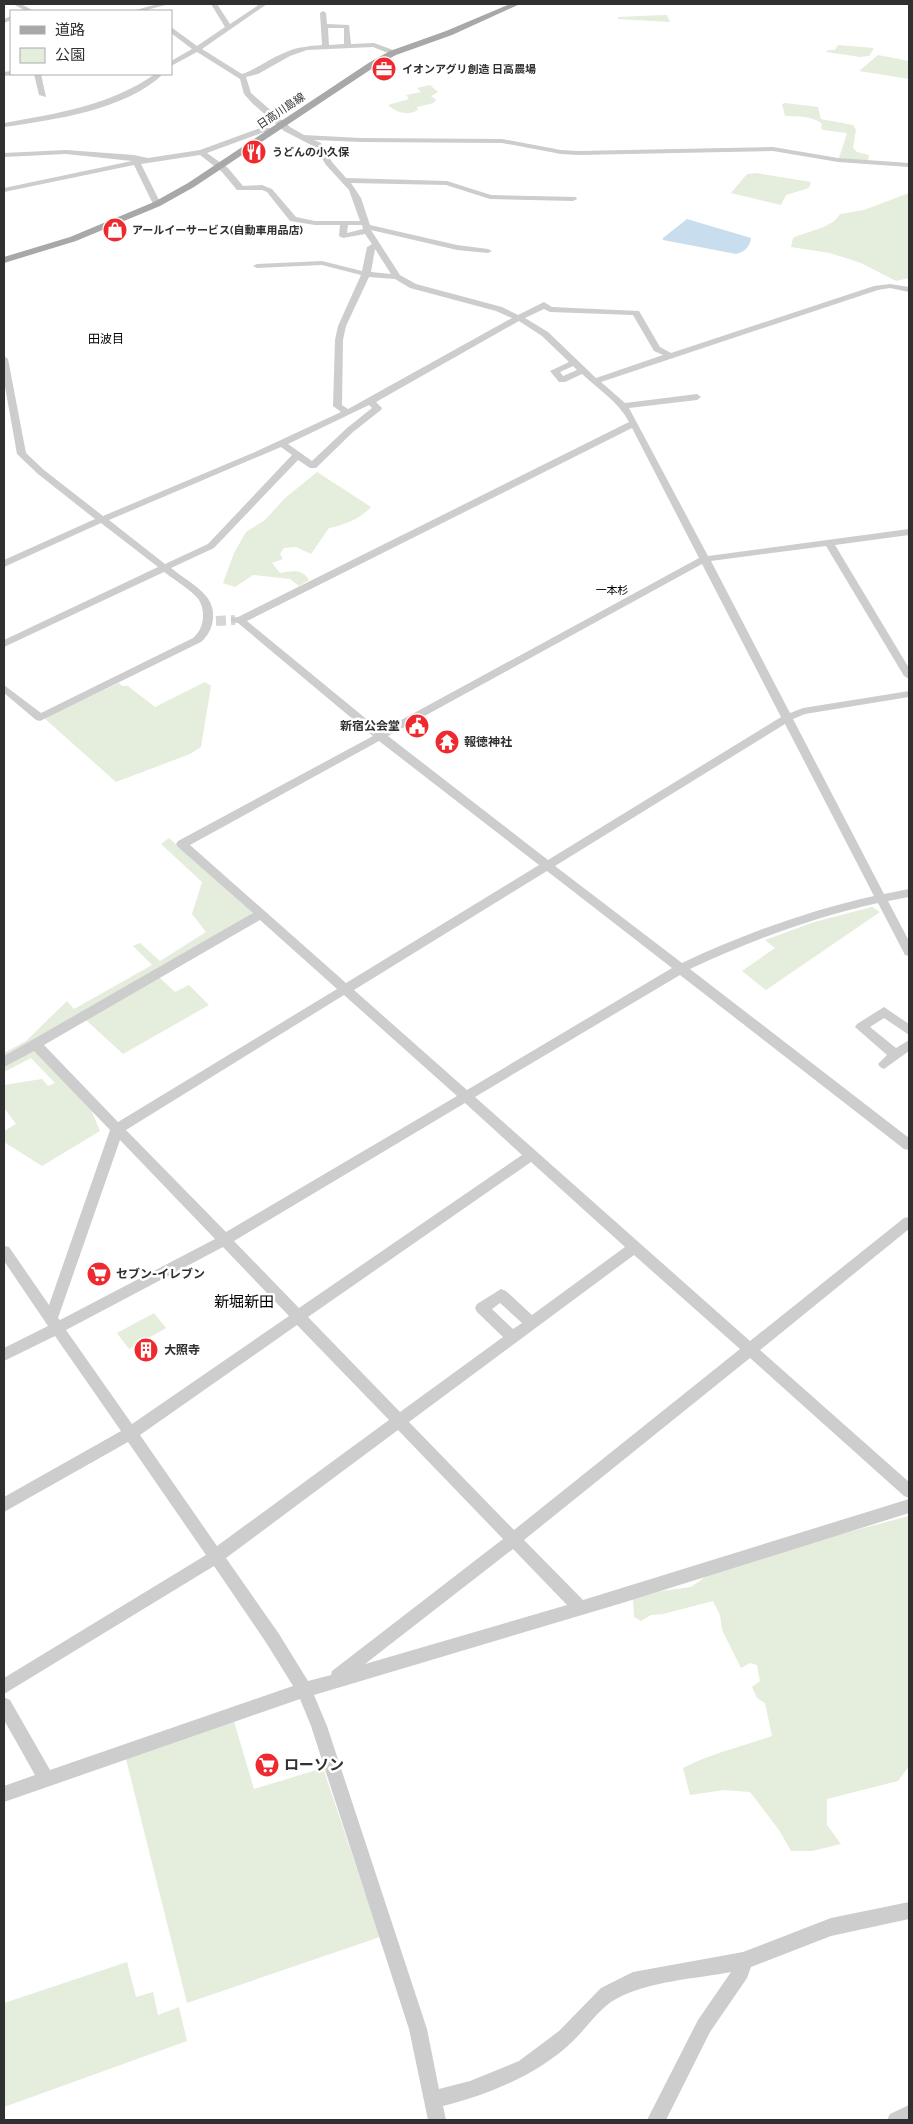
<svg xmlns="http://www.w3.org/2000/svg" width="913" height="2124" font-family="Raleway,'Noto Sans JP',sans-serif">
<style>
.green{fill:#e5eddd}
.water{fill:#c8ddee}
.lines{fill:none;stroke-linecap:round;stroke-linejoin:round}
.minor-tunnel{stroke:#d6d6d6;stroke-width:10;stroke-dasharray:10 5;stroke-linecap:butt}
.minor{fill:#cdcdcd;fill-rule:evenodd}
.major{fill:#a8a8a8;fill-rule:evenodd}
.labels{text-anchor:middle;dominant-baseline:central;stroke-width:5;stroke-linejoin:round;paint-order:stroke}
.far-poi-label{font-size:11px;font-weight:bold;fill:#303030;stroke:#fff;text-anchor:start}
.far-street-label{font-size:11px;fill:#303030;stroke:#fff}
.far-neighbourhood-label{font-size:11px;fill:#000;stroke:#fff}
.far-quarter-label{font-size:12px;fill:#000;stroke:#fff}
.poi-label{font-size:12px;font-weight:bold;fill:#303030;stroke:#fff;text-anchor:start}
.quarter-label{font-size:15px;fill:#000;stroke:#fff}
.near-poi-label{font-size:15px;font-weight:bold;fill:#303030;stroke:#fff;text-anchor:start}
</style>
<rect width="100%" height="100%" fill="#fff"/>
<path class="green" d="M 663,15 L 667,15 L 670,22 L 618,19 L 618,17 Z
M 838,45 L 874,48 L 869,56 L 860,57 L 826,52 L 828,50 L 835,50 Z
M 878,55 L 909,61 L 909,79 L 859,71 Z
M 430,85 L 438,92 L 431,96 L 436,100 L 434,103 L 417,107 L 418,110 C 407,116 397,113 388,105 L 409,99 L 406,95 L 421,92 L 417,88 Z
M 785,103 L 818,107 L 821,119 L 853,125 L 856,130 L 853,148 L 857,152 L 869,155 L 868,161 L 839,158 L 847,133 L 823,130 L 821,128 L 822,124 C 814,116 796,116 785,116 L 782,104 Z
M 756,173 L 811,182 L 809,188 L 786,195 L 781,205 L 731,193 L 747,174 Z
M 909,193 L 909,278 L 896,281 L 861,263 L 830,253 L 791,247 L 793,238 C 807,231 833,228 840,214 L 864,210 Z
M 317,472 L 371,507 C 362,518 342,526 329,528 L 311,554 L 296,547 L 284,548 L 280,554 L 283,559 L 272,563 L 280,573 C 291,571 303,568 309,580 L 299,586 L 290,579 L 253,575 L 235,587 L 223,583 L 234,553 L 246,532 L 265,520 L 284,499 Z
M 205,682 L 211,686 L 201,747 L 190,754 L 116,782 L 44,718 L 119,683 L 122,686 L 128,686 L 155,707 Z
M 169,838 L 252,912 L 251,915 L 4,1056 L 4,1053 L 26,1041 L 67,1001 L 74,1009 L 152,965 L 133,946 L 140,943 L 160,961 L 206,932 L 192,914 L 202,882 L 161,844 Z
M 872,907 L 880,912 L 766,990 L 742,971 L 775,948 L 765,940 L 814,922 Z
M 159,977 L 175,992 L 189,985 L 209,1005 L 123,1054 L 86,1020 Z
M 35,1049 L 90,1107 L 100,1131 L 42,1166 L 4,1142 L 4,1131 L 16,1124 L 4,1108 L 4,1085 L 42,1079 L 48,1086 L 55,1083 L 31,1058 L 4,1072 L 4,1067 Z
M 154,1313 L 166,1328 L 129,1349 L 117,1333 Z
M 909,1516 L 909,1766 L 898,1781 L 827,1799 L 827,1825 L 841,1844 L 812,1851 L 791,1851 L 779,1830 L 750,1792 L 724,1790 L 690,1795 L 683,1768 C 711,1753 742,1747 772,1736 L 765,1703 L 757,1698 L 752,1687 L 760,1681 L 757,1665 L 750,1663 L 741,1668 L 722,1630 L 720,1615 L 713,1601 L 663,1614 L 651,1615 L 641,1621 L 634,1617 L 633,1599 L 661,1591 L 691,1587 L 711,1573 L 818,1540 Z
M 233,1718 L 254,1789 L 323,1768 L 380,1937 L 187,2003 L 125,1755 Z
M 127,1962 L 136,1997 L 153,1992 L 158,2015 L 179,2007 L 187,2041 L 4,2107 L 4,2003 Z"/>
<path class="water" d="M 687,219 L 751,238 C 750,247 744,252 736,254 L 663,240 L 663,238 Z"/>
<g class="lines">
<path class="minor-tunnel" d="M 216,621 L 235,620"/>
<path class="minor" d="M 13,4 L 21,4 L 34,11 L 26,11 Z
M 158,4 L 169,4 L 143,11 L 132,11 Z
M 211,4 L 217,4 L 230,24 L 260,4 L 267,4 L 202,49 L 242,74 C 257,69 269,59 284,53 C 296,47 309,46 322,45 L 320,13 L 323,11 L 326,13 L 327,24 L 349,25 L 351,44 L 374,43 L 396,51 L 396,55 L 393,55 L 373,47 L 307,50 L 290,56 L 258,74 L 246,77 L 251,93 L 259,100 L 290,127 L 304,135 L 361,138 L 502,139 L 561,150 L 578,151 L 773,147 L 838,158 L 909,163 L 909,167 L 838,162 L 773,151 L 578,155 L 561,154 L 502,143 L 361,142 L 314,140 L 321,143 L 332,162 L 346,178 L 447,181 L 491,195 L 576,197 L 577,199 L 573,201 L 490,199 L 446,185 L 351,183 L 361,198 L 370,225 L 457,245 L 488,249 L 492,251 L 488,253 L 457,250 L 371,230 L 400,275 L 416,284 L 502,307 L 518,315 L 544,302 L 552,307 L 639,311 L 660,347 L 671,353 L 874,286 L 890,284 L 909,287 L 909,292 L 890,288 L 878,290 L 601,382 L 625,403 L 697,394 L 701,397 L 697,400 L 629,408 L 708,556 L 909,529 L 909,535 L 835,545 L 909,668 L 909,679 L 904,676 L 826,546 L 711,561 L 790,713 L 803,708 L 909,691 L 909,697 L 805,714 L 793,719 L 884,894 L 909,889 L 909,897 L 888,901 L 909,941 L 909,956 L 905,955 L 878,903 C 812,918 751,940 690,969 L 909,1138 L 909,1150 L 904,1149 L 680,975 L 475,1097 L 750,1341 L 904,1218 L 909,1217 L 909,1229 L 760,1350 L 909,1482 L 909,1498 L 904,1496 L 750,1358 L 524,1540 L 583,1600 L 909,1499 L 909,1513 L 619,1604 L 314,1695 L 327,1726 L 427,2029 L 439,2089 L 470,2081 L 519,2061 L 559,2031 L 601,1988 L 633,1972 L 743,1952 L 831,1918 L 909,1902 L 909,1919 L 831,1936 L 751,1967 L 747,1978 L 710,2032 L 666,2120 L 647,2120 L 698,2020 L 731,1972 C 695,1979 648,1981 616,1999 C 600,2007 585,2030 572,2042 C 537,2075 490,2094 443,2106 L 446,2120 L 428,2120 L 409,2029 L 311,1726 L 300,1699 L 4,1802 L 4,1786 L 35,1775 L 4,1720 L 4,1697 L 10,1700 L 50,1770 L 293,1686 L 267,1644 L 214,1566 L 4,1694 L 4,1678 L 206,1555 L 128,1442 L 4,1512 L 4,1497 L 121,1431 L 55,1336 L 4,1361 L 4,1348 L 48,1326 L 4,1261 L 4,1246 L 9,1247 L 49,1305 L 110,1130 L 34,1051 L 4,1067 L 4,1056 L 253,913 L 178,847 L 176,844 L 178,841 L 373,736 L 238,623 L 231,622 L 231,618 L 238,617 L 629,422 C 618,401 599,390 582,374 L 565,382 L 559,382 L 550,371 L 569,362 L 542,336 L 519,321 L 376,402 L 382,408 L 381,410 L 353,432 L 316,468 L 310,468 L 298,460 L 214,548 L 171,568 C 182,577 197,585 206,596 C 218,610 214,631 201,642 L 40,721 L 36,720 L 4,693 L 4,685 L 41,713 L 193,638 C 204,629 206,612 199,600 C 193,591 173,579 164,572 L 4,647 L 4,640 L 158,567 L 101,523 L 4,567 L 4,560 L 95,519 L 38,474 L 17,454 L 4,381 L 4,356 L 8,359 L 26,453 L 44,470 L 103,516 L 255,452 L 341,412 L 333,406 L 335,340 L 338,326 L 361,275 L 322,265 L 257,268 L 253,266 L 257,264 L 322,261 L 362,271 L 367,247 L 372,244 L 365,234 L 343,238 L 339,236 L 340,225 L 315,225 L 290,221 L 267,192 L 262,190 L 237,190 L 222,172 L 200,155 L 141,164 L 161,204 L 157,206 L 153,204 L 134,165 L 4,192 L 4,188 L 132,161 L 66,154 L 4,157 L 4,153 L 66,150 L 134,155 L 148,158 L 200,150 L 260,128 L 276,128 L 276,132 L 264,132 L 207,153 L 228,168 L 243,186 L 262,185 L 272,189 L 296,217 L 315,221 L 360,221 L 349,190 L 326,165 L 315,147 L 284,131 L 253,104 L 244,94 L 240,79 L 197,52 L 171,66 L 171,61 L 192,49 L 171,33 L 171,27 L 197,46 L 225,27 ZM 328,28 L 344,28 L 344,44 L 329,45 ZM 348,225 L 362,225 L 363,229 L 347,233 ZM 375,249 L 391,274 L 371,272 ZM 369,277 L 395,279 L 410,288 L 496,311 L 512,318 L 348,409 L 342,405 L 343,340 L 346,326 ZM 544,309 L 550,312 L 633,315 L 654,351 L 663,355 L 596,378 L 548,332 L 525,318 ZM 573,366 L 577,370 L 563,376 L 560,372 ZM 369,405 L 372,408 L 347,428 L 312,461 L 288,444 ZM 632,428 L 699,558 L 381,731 L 247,621 ZM 281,447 L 292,455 L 208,544 L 165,564 L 109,520 ZM 702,564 L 781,717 L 548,860 L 388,736 ZM 785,724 L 874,896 C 807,911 744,934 682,963 L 555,866 ZM 379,741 L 539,865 L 346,983 L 190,845 ZM 547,871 L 672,968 L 467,1090 L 354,990 ZM 260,920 L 337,989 L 118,1122 L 44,1045 ZM 344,995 L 457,1096 L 226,1232 L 126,1130 ZM 465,1103 L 522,1155 L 299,1308 L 234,1241 ZM 120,1140 L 215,1239 L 60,1320 L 58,1318 ZM 531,1162 L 625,1247 L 532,1315 L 506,1291 L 501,1289 L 477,1304 L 475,1308 L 477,1312 L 503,1337 L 400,1412 L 308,1317 ZM 223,1247 L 289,1316 L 132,1424 L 66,1330 ZM 634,1255 L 740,1349 L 514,1530 L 409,1422 ZM 500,1303 L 522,1323 L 513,1329 L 492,1309 ZM 297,1325 L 389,1420 L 217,1546 L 140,1435 ZM 398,1430 L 503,1539 L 332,1671 L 331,1675 L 308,1681 L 279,1634 L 226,1558 ZM 513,1549 L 567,1605 L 365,1664 Z
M 11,16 L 11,20 L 4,23 L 4,19 Z
M 11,71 L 14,75 L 4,76 L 4,72 Z
M 34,74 L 41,74 L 46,97 L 39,95 Z
M 155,74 L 163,74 C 126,110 53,120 4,127 L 4,123 C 58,113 109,106 155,74 Z
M 884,1007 L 909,1024 L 909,1035 L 884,1018 L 870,1027 L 896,1048 L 909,1040 L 909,1051 L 884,1069 L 880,1067 L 878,1064 L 887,1055 L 855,1027 L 857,1024 Z
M 909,2105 L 909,2120 L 887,2120 L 890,2114 Z"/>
<path class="major" d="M 510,4 L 520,4 L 452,35 L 396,55 L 376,66 L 194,187 L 160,206 L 76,241 L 4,263 L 4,257 L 70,237 L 154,202 L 188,183 L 370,62 L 390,51 L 446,31 Z"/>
</g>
<defs>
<symbol id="office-disc" viewBox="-11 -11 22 22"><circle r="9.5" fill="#ef2a2e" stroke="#fff"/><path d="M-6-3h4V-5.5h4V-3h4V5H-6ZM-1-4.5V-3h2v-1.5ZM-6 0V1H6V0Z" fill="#fff"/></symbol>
<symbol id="restaurant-disc" viewBox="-11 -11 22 22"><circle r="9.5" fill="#ef2a2e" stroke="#fff"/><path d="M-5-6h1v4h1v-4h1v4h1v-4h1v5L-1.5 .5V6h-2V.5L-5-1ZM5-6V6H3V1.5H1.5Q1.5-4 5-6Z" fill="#fff"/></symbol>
<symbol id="shop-disc" viewBox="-11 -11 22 22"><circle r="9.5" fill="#ef2a2e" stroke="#fff"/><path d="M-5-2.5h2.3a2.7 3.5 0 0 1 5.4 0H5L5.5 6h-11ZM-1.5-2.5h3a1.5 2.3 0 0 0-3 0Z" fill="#fff"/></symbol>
<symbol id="civic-disc" viewBox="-11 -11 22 22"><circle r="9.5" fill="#ef2a2e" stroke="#fff"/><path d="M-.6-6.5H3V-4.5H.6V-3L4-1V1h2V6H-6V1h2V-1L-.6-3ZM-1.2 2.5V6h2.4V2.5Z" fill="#fff"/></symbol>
<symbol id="temple-disc" viewBox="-11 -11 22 22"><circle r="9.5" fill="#ef2a2e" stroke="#fff"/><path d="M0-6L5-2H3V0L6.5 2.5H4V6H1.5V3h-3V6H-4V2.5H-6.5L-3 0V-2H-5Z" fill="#fff"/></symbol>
<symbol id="supermarket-disc" viewBox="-11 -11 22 22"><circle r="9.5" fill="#ef2a2e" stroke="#fff"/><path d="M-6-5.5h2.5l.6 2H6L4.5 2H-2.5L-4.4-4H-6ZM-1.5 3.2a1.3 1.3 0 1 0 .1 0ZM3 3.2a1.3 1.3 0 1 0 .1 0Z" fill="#fff"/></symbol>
<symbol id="building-disc" viewBox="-11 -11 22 22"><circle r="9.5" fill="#ef2a2e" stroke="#fff"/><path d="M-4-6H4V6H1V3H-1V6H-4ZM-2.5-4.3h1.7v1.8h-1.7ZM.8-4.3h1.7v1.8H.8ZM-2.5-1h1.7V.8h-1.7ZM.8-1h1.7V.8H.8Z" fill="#fff"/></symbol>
</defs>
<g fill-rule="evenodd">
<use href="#office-disc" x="370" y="55" width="28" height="28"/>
<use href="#restaurant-disc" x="240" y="138" width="28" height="28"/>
<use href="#shop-disc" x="101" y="216" width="28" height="28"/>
<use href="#civic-disc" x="403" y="712" width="28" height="28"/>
<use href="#temple-disc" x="433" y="728" width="28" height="28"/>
<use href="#supermarket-disc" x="85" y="1260" width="28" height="28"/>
<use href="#building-disc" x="132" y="1336" width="28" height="28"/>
<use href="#supermarket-disc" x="253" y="1751" width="28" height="28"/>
</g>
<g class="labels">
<g class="far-poi-label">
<text x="402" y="69">イオンアグリ創造 日高農場</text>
<text x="272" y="152">うどんの小久保</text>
<text x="132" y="230">アールイーサービス(自動車用品店)</text>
</g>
<g class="far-street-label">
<text transform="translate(281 111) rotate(-34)">日高川島線</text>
</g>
<g class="far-neighbourhood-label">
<text x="612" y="590">一本杉</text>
</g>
<g class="far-quarter-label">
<text x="106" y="339">田波目</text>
</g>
<g class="poi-label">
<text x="400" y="726" text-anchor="end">新宿公会堂</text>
<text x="464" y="742">報徳神社</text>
<text x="116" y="1274">セブン-イレブン</text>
<text x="164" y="1350">大照寺</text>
</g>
<g class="quarter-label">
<text x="244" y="1302">新堀新田</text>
</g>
<g class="near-poi-label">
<text x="284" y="1765">ローソン</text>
</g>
</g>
<rect width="913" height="2124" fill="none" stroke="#303030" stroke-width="10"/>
<rect x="10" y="10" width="162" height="65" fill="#ffffff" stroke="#acacac"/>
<rect x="20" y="26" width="25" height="8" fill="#a8a8a8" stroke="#acacac"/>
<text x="55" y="35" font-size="15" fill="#303030">道路</text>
<rect x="20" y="48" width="25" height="15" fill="#e5eddd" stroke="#acacac"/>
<text x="55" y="60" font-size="15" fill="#303030">公園</text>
</svg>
